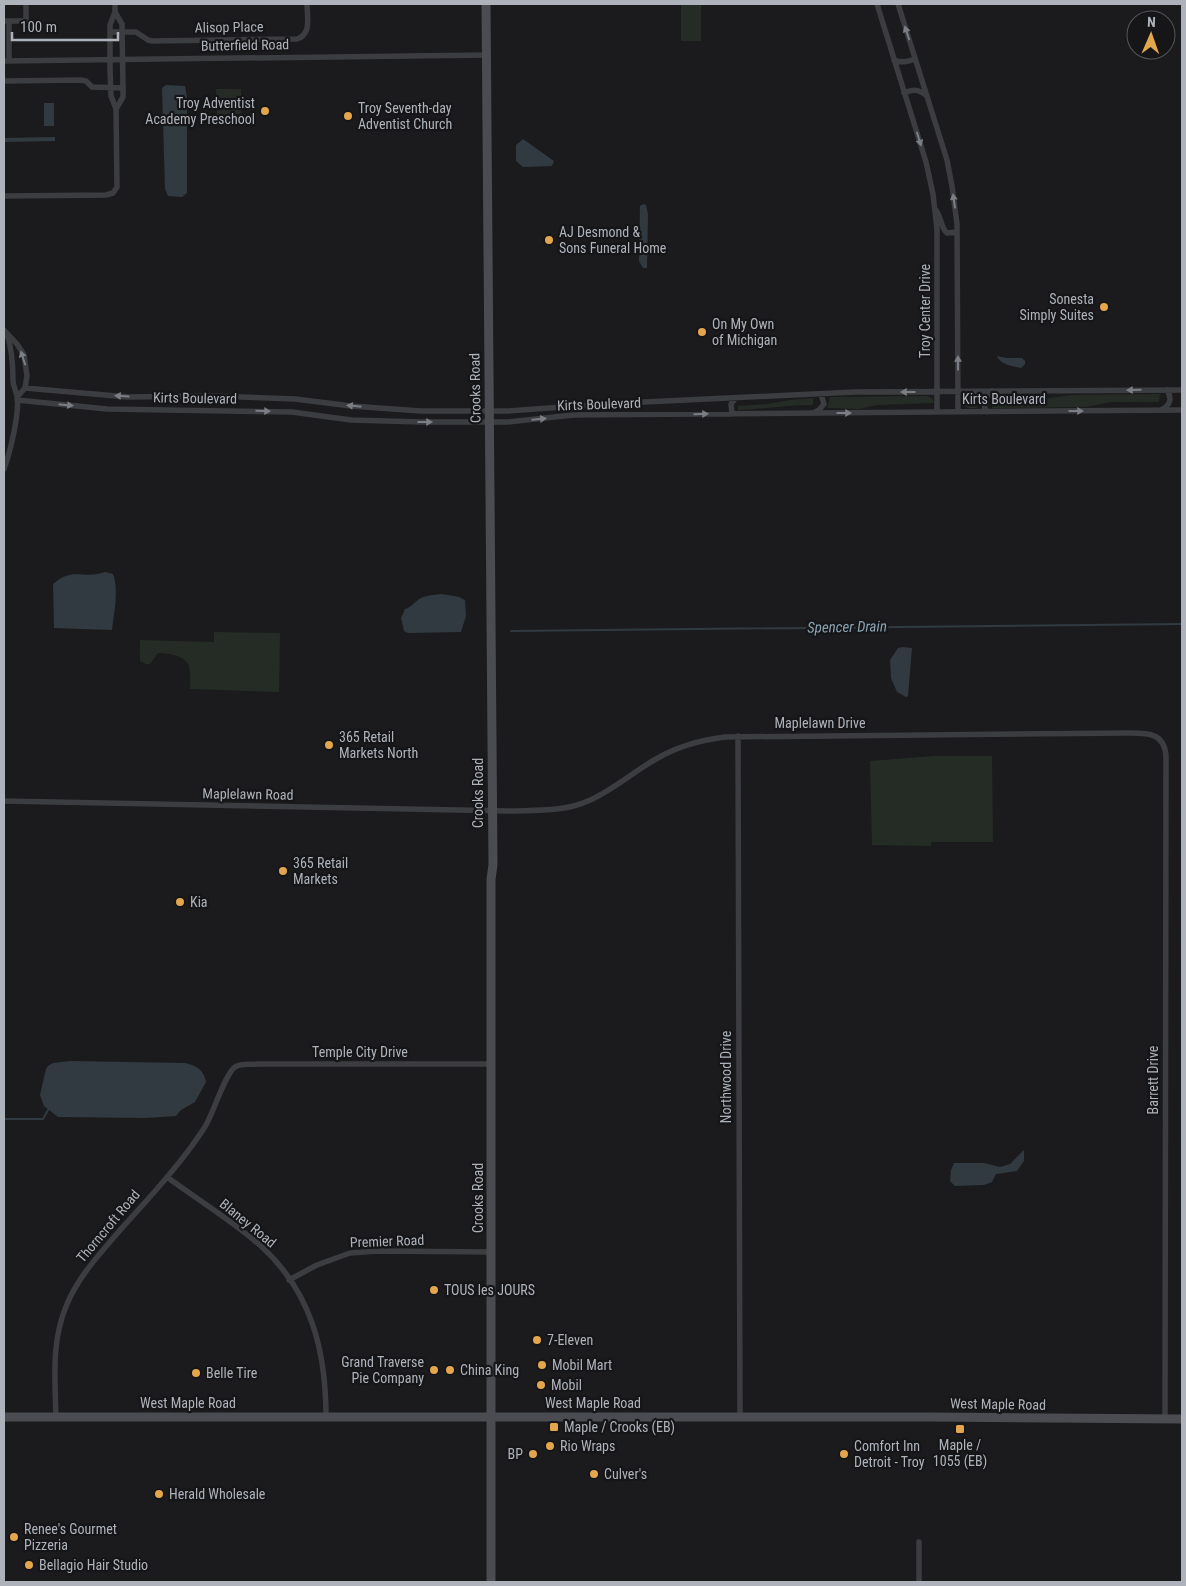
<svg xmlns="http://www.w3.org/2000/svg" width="1186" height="1586" font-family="'Roboto Condensed',sans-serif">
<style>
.green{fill:#252c25}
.water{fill:#313a40}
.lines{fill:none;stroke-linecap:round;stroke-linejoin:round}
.stream{stroke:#313a40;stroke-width:2}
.minor{stroke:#3c3d41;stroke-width:5.5}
.secondary{stroke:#4a4c51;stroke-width:9}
.oneway{fill:#7b7e84}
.poi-dot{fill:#e3a64d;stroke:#161618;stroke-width:2}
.labels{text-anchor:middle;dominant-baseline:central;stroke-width:4.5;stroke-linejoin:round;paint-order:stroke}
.street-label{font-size:14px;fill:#aeb3bb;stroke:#161618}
.poi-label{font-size:14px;fill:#aeb3bb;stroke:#161618;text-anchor:start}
.water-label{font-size:15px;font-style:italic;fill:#89a2b2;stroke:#161618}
</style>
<rect width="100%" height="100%" fill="#1b1b1d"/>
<path class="green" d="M 681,4 L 701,4 L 701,41 L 681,41 Z
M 216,89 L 241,89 L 241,114 L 217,115 Z
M 1160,394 L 1159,402 L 1111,402 L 1086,407 L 992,408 L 992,399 L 1041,399 L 1072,395 Z
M 926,396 L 932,398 L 934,403 L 877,405 L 859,409 L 827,408 L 830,397 Z
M 968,396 L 978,396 L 977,408 L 968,408 L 964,406 L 963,399 Z
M 813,398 L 813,405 C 788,405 763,409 738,410 L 738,406 L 768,404 L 790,400 Z
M 214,632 L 280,633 L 279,692 L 190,689 C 190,682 191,670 188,664 C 183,655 167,653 158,653 L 150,664 L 146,664 L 140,661 L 140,640 L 214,642 Z
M 933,756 L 992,756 L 993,842 L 931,842 L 931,846 L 872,845 L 870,761 Z"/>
<path class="water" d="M 166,85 L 185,86 L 187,97 L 187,193 L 182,197 L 168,196 L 165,189 L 162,88 Z
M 44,103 L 54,103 L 54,126 L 44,126 Z
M 55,137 L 55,141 L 4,142 L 4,138 Z
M 523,139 L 554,161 L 552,166 L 523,167 L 516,161 L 516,145 Z
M 643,204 L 646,205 L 648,214 L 647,268 L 643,268 L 639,261 L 640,206 Z
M 997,356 L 1006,358 L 1022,358 L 1025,361 L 1025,364 L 1021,368 C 1012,366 1001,365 997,356 Z
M 105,572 L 113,574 C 119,590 114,613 112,630 L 54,628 L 53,584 C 74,566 82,580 105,572 Z
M 442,594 L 459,597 L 465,600 L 466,616 L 461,632 L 408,633 L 404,631 L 401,618 L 405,609 C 412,607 412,604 418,600 C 424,595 434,595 442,594 Z
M 903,647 L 912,648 L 908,696 L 906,697 L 897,692 L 891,678 L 890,660 L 898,648 Z
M 70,1061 L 185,1063 C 196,1065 204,1070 206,1082 L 195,1102 L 181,1110 L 176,1116 L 146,1118 L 58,1117 L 44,1106 L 40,1095 L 42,1086 L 46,1069 L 48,1066 L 53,1063 Z
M 1024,1150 L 1024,1161 L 1017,1171 L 996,1174 L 992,1182 L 984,1185 L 955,1186 L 950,1181 L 951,1170 L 954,1163 L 984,1163 L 1000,1167 L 1010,1164 Z"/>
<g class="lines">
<path class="stream" d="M 511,631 L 1182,624
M 4,1119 L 43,1119 L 48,1110"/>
<path class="minor" d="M 877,4 L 926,162 L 933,194 L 937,229 L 937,412
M 898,4 L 947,160 L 952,186 L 957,224 L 958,412
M 115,12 L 122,24 L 123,88 L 123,97 L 116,109
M 4,21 L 26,21 L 26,4
M 9,21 L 9,61
M 110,32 L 136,32 L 148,40 L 152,41 L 297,39 C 312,34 307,17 307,4
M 894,60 C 902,63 907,62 915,59
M 4,61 L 487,55
M 4,81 L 80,80 L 86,81 L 92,87 L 123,88
M 904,93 C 914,89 918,89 927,96
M 4,196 L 106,195 L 113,193 L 117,187 L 116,109 L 111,96 L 110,68 L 110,25 L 115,12 L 115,4
M 935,209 C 942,217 940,227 947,233 L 957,232
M 4,330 L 17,344 L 24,355 L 27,376 L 25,388 L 18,396
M 25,388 L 128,397 L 212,396 L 295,399 L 351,406 L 421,411 L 507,411 L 603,404 L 855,392 L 1182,390
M 17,400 L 107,409 L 292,412 L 351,420 L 421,422 L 507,422 L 573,415 L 1182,410
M 1161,410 C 1171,405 1172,398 1167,390
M 815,412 L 819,410 L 824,404 L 821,394
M 987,412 C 981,403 985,398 992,391
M 732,414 L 731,404 L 736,398
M 4,469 C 10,453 20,412 17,396 C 16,390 13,386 13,381 C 13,365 12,349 7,334
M 738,736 L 740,1417
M 4,801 L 509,811 C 535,810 564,812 588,801 C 613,790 633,772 656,759 C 678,746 701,740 725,737 L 1128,733 C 1147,733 1165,732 1166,757 L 1165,1419
M 167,1177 C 198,1200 233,1221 262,1247 C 312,1293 326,1352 326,1417
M 289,1280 L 317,1265 L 350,1253 L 378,1251 L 492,1252
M 56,1417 C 55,1379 51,1341 67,1304 C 78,1278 96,1258 115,1236 C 142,1205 172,1175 196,1140 C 200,1134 205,1128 208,1121 C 214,1110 226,1073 235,1067 C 241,1063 250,1065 257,1064 L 491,1064
M 919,1582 L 919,1542"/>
<path class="secondary" d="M 486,4 L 493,865 L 491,879 L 491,1582
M 4,1417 L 931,1417 L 1182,1419"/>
</g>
<defs><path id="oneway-solid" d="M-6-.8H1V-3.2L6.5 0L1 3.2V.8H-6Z" transform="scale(1.25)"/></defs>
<g class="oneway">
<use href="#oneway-solid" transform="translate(907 33) rotate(-108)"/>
<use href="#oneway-solid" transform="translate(919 139) rotate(73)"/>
<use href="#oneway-solid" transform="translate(954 201) rotate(-98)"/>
<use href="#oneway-solid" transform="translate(23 358) rotate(-108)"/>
<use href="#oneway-solid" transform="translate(958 363) rotate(-90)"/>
<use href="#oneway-solid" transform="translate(1134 390) rotate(179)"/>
<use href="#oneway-solid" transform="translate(908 392) rotate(180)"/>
<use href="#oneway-solid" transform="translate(122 396) rotate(-177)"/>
<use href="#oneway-solid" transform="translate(66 405) rotate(6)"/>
<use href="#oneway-solid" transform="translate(354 406) rotate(-174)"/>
<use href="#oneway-solid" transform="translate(263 411) rotate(1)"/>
<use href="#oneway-solid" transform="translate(1076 411)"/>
<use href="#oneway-solid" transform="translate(844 413)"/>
<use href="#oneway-solid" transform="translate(701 414) rotate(-1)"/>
<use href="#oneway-solid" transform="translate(539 419) rotate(-5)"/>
<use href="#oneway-solid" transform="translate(425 422)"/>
</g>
<g class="poi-dot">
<circle cx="265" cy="111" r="5"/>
<circle cx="348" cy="116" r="5"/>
<circle cx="549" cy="240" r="5"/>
<circle cx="1104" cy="307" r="5"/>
<circle cx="702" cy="332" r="5"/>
<circle cx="329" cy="745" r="5"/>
<circle cx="283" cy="871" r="5"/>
<circle cx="180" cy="902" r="5"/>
<circle cx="434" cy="1290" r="5"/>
<circle cx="537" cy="1340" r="5"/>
<circle cx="542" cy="1365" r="5"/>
<circle cx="434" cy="1370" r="5"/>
<circle cx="450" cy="1370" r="5"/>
<circle cx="196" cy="1373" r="5"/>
<circle cx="541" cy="1385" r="5"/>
<rect x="549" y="1422" width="10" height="10" rx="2.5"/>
<rect x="955" y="1424" width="10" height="10" rx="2.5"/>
<circle cx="550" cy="1446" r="5"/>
<circle cx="533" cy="1454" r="5"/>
<circle cx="844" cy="1454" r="5"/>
<circle cx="594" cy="1474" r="5"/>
<circle cx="159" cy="1494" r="5"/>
<circle cx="14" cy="1537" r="5"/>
<circle cx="29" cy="1565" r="5"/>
</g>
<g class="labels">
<g class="street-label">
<text transform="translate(229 27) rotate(-1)">Alisop Place</text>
<text transform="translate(245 45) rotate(-1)">Butterfield Road</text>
<text transform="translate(925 311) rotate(-90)">Troy Center Drive</text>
<text transform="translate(475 388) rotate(-91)">Crooks Road</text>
<text transform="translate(195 398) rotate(1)">Kirts Boulevard</text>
<text x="1004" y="399">Kirts Boulevard</text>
<text transform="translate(599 404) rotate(-2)">Kirts Boulevard</text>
<text x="820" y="723">Maplelawn Drive</text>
<text transform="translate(478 793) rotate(-90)">Crooks Road</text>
<text transform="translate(248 794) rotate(1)">Maplelawn Road</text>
<text x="360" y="1052">Temple City Drive</text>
<text transform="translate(726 1077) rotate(-90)">Northwood Drive</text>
<text transform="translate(1153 1080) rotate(-90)">Barrett Drive</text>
<text transform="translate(478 1198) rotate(-90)">Crooks Road</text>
<text transform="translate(248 1223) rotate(39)">Blaney Road</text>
<text transform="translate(108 1226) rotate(-50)">Thorncroft Road</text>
<text transform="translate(387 1241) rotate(-2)">Premier Road</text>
<text x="188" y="1403">West Maple Road</text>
<text x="593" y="1403">West Maple Road</text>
<text transform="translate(998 1404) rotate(1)">West Maple Road</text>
</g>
<g class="poi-label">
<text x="255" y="103" text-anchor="end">Troy Adventist<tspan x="255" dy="16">Academy Preschool</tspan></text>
<text x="358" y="108">Troy Seventh-day<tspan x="358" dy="16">Adventist Church</tspan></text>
<text x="559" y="232">AJ Desmond &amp;<tspan x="559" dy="16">Sons Funeral Home</tspan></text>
<text x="1094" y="299" text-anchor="end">Sonesta<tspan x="1094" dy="16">Simply Suites</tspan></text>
<text x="712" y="324">On My Own<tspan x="712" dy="16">of Michigan</tspan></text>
<text x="339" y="737">365 Retail<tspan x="339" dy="16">Markets North</tspan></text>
<text x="293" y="863">365 Retail<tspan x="293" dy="16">Markets</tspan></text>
<text x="190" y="902">Kia</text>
<text x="444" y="1290">TOUS les JOURS</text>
<text x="547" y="1340">7-Eleven</text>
<text x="424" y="1362" text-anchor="end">Grand Traverse<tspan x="424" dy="16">Pie Company</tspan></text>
<text x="552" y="1365">Mobil Mart</text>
<text x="460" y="1370">China King</text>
<text x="206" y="1373">Belle Tire</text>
<text x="551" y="1385">Mobil</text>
<text x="564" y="1427">Maple / Crooks (EB)</text>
<text x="960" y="1445" text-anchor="middle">Maple /<tspan x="960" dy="16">1055 (EB)</tspan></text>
<text x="560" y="1446">Rio Wraps</text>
<text x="854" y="1446">Comfort Inn<tspan x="854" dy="16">Detroit - Troy</tspan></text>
<text x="523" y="1454" text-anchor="end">BP</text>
<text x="604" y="1474">Culver's</text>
<text x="169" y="1494">Herald Wholesale</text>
<text x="24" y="1529">Renee's Gourmet<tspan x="24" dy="16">Pizzeria</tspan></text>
<text x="39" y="1565">Bellagio Hair Studio</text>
</g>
<g class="water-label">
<text transform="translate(847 627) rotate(-1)">Spencer Drain</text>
</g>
</g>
<rect width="1186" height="1586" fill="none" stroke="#aeb3bb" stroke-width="10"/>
<g transform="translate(1151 35) rotate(2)"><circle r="24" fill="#161618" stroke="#535559"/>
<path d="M0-4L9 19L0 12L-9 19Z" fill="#e3a64d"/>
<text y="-8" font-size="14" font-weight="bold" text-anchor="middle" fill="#aeb3bb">N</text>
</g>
<path d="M12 32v8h106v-8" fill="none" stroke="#aeb3bb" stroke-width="2.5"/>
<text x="20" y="32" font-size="15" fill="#aeb3bb" stroke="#161618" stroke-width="4" paint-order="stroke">100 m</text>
</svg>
